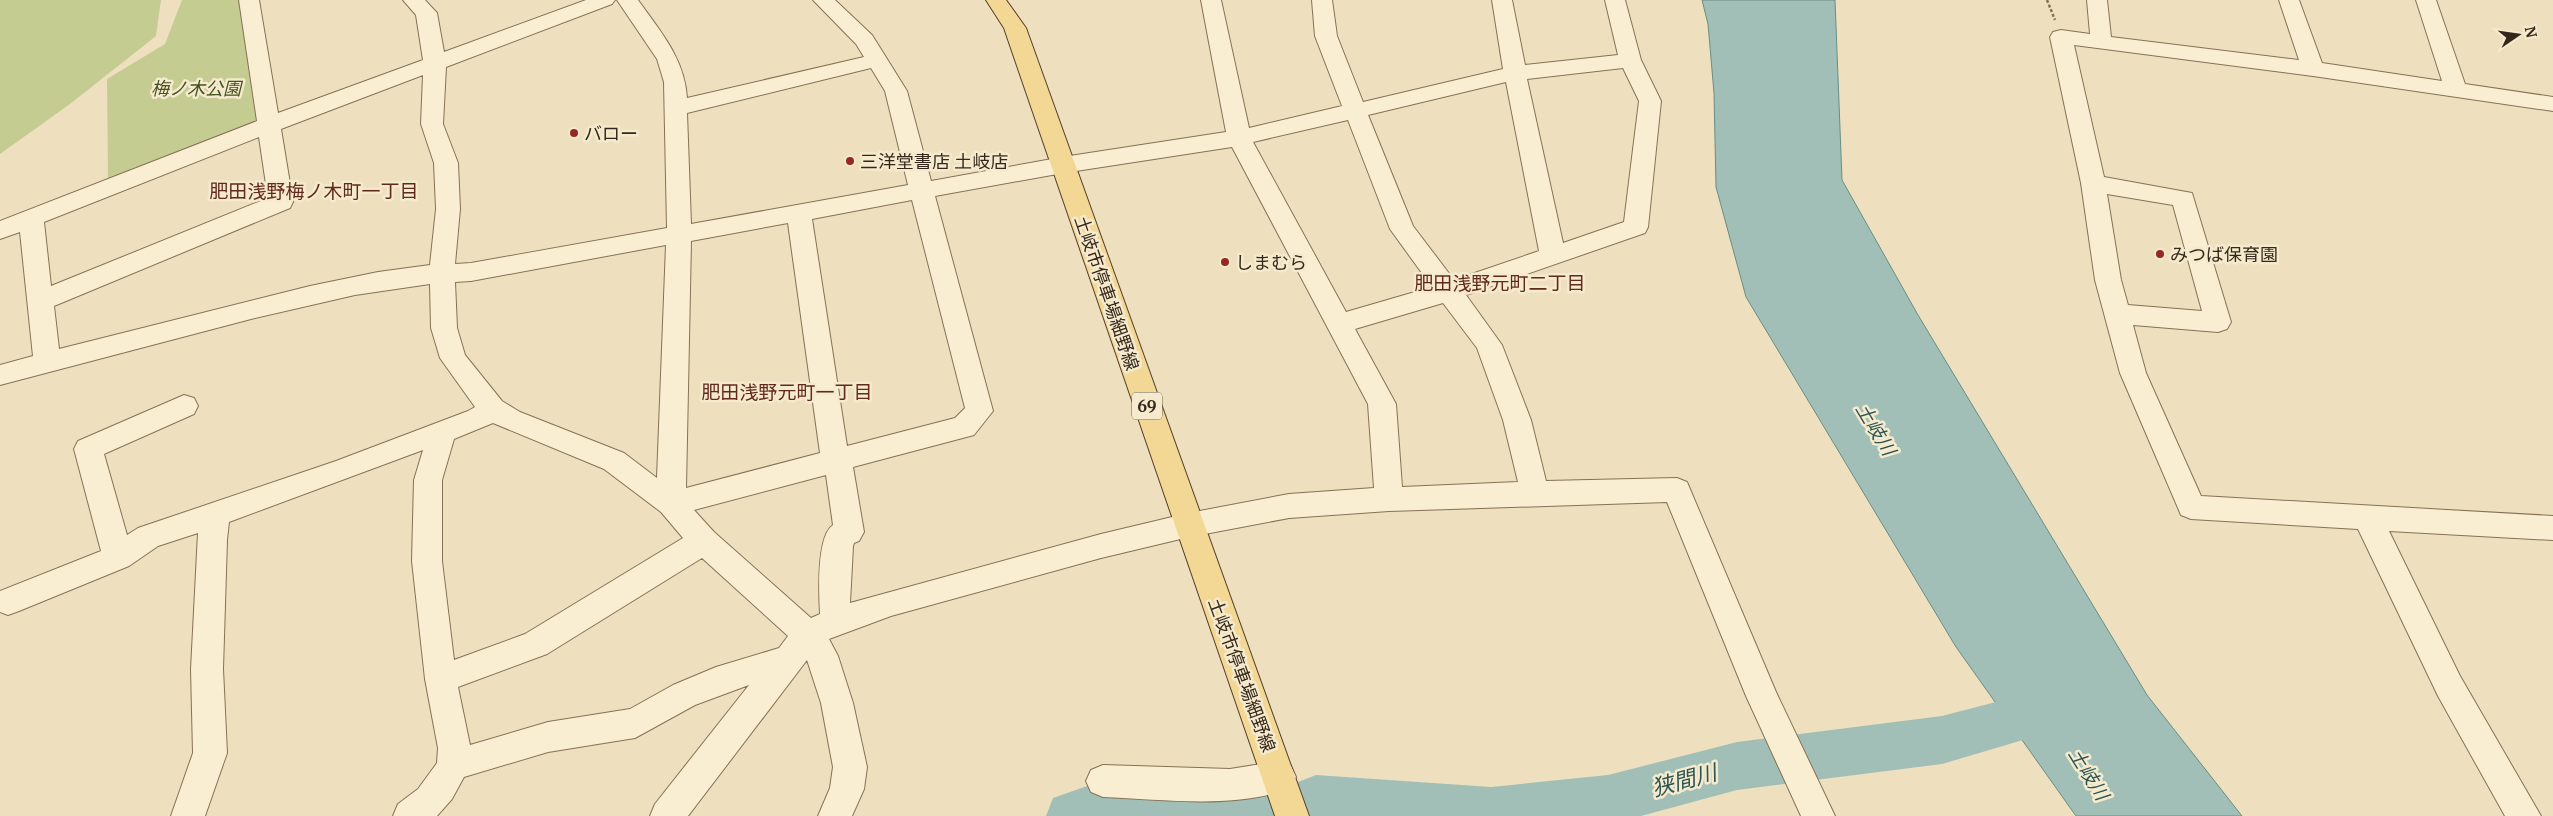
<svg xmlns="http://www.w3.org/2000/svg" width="2553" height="816" font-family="Merriweather,'Noto Sans JP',serif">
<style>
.green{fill:#c4cc92}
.water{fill:#a1bfb7;stroke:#698d84}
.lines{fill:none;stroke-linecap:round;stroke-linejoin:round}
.river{fill:#a1bfb7;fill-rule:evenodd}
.minor-casing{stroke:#867156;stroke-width:2}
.major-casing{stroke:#533f2b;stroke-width:2}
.path{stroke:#867156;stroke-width:2.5;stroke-dasharray:3 2;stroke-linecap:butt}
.minor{fill:#f9eed1;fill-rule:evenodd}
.major{fill:#f3d794;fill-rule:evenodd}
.poi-dot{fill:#962726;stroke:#f5eacd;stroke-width:2}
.labels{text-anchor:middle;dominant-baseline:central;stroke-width:5;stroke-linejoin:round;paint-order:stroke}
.shield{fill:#f5eacd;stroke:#6f6250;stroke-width:1}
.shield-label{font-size:16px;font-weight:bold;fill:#35281b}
.park-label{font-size:18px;font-style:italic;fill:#455222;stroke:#f5eacd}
.poi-label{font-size:18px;fill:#35281b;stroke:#f5eacd;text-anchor:start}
.street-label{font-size:18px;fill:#35281b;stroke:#f5eacd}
.neighbourhood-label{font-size:19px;fill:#622a1a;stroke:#f5eacd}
.water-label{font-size:19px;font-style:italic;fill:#2a5553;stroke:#f5eacd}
.near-water-label{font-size:22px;font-style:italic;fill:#2a5553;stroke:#f5eacd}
</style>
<rect width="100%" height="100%" fill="#eee0be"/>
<path class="green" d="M 0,0 L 161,0 L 156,36 L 70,104 L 0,154 Z
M 182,0 L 240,0 L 260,123 L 108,179 L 107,79 L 165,44 Z"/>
<path class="water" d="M 1702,0 L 1835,0 L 1842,180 L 1918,315 L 2147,695 L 2242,816 L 2076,816 L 1956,647 L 1746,297 L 1716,187 L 1714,93 L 1708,24 Z"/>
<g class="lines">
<path class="river" d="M 2049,688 L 2067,695 L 2074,711 L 2067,727 L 1942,764 L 1737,790 L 1641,816 L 1297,816 L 1290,800 L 1298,782 L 1316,775 L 1491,787 L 1608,775 L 1737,742 L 1942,716 Z
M 1124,773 L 1255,781 L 1274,788 L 1281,806 L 1277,816 L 1046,816 L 1053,798 Z"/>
<defs>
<path id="minor" d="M 239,0 L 259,0 L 278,113 L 423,60 L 416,15 L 403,0 L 425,0 L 437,13 L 444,52 L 586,0 L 615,0 L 612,4 L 446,67 L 443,124 L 458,163 L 460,209 L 455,264 L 471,263 L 667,228 L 664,82 L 657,59 L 617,0 L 638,0 C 660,31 685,59 687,98 L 864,57 L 856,44 L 813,0 L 835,0 L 872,35 L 907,91 L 931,181 L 1063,157 L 1226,132 L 1201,0 L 1221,0 L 1249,128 L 1342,106 L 1315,36 L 1312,0 L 1332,0 L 1337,36 L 1363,102 L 1503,69 L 1492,0 L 1512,0 L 1525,65 L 1618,55 L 1605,0 L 1625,0 L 1641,60 L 1661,101 L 1648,227 L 1645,233 L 1466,295 L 1502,345 L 1531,420 L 1546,481 L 1677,478 L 1687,482 L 1776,692 L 1835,816 L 1801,816 L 1746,696 L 1667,502 L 1389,511 L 1289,518 L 1189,537 L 1101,558 L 891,616 L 829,639 L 838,656 L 853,703 L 867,767 L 864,789 L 852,816 L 818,816 L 830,788 L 833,767 L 821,703 L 807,660 L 688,816 L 650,816 L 655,804 L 749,685 L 695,705 L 635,738 L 548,752 L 464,777 L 452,799 L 437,816 L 393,816 L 398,804 L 418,789 L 437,763 L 438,748 L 425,679 L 412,561 L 414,480 L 423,450 L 229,522 L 227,540 L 223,669 L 227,753 L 205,816 L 171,816 L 193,753 L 191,669 L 198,533 L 158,546 L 129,566 L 19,611 L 8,615 L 0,612 L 0,591 L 101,551 L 74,449 L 78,441 L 184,395 L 194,398 L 198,406 L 194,414 L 104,454 L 127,535 L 138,528 L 336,461 L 468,411 L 475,407 L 440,358 L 431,328 L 430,284 L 355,295 L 251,319 L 0,385 L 0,365 L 33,356 L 20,232 L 0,239 L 0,221 L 257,121 ZM 871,68 L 885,91 L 908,185 L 691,224 L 687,113 ZM 1623,68 L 1639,101 L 1624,222 L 1563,243 L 1527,79 ZM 423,75 L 421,124 L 434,163 L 436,209 L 430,265 L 378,272 L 310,286 L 59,349 L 54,306 L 290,208 L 293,202 L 281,129 ZM 1506,82 L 1539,251 L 1454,280 L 1413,226 L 1368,115 ZM 1348,120 L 1390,229 L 1432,287 L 1346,312 L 1253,142 ZM 259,137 L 268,198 L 51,286 L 44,222 ZM 1232,147 L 1368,404 L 1374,488 L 1289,494 L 1189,513 L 1101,534 L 850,603 L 853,546 L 854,543 L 859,541 L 864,532 L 853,467 L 974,435 L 993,411 L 935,196 L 1063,173 ZM 912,200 L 965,408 L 955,418 L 847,446 L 812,219 ZM 788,223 L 820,453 L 686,488 L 691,241 ZM 666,245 L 657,478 L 624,453 L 520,412 L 502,401 L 465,355 L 457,328 L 455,282 L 471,281 ZM 1443,303 L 1477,348 L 1503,420 L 1518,482 L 1402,487 L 1396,404 L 1355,329 ZM 493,423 L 604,469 L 661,512 L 683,538 L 525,634 L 454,660 L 442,561 L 442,480 L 454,439 ZM 826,475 L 833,525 C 816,536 819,595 820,614 L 811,618 L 714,532 L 694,510 ZM 702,558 L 788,636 L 779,648 L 716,667 L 673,685 L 630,709 L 548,722 L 470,745 L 458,687 L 547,654 Z
M 2087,0 L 2107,0 L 2111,37 L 2299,60 L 2279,0 L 2299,0 L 2322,63 L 2442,81 L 2416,0 L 2436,0 L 2465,84 L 2553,97 L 2553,111 L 2313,76 L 2074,45 L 2104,177 L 2192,193 L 2231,322 L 2227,329 L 2218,332 L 2133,325 L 2146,373 L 2201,496 L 2553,516 L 2553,540 L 2389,531 L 2460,676 L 2541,816 L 2505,816 L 2438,696 L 2358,529 L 2191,519 L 2181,515 L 2120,373 L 2095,280 L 2081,183 L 2050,37 L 2053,32 L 2061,30 L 2090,34 ZM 2107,194 L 2173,205 L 2202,311 L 2128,305 L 2121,280 Z
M 1279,761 L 1291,766 L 1296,777 L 1291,788 C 1235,810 1162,799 1103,797 L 1091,792 L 1086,781 L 1091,770 L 1103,765 L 1230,769 Z"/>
<path id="major" d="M 986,0 L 1006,0 L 1026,28 L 1309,816 L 1275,816 L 1004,28 Z"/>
</defs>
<use href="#minor" class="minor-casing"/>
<use href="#major" class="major-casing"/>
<path class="path" d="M 2047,0 L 2055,20"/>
<use href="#minor" class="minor"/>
<use href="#major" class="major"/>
</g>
<g class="poi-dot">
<circle cx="574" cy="133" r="5"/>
<circle cx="850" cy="161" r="5"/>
<circle cx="2160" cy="254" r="5"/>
<circle cx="1225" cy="262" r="5"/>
</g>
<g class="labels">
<rect class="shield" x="1132" y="392.5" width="30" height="27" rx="4"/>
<g class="shield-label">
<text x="1147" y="406">69</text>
</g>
<g class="park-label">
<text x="196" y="88">梅ノ木公園</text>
</g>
<g class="poi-label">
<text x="584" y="133">バロー</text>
<text x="860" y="161">三洋堂書店 土岐店</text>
<text x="2170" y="254">みつば保育園</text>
<text x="1235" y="262">しまむら</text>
</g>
<g class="street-label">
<text transform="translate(1107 293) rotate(71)">土岐市停車場細野線</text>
<text transform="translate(1242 675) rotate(70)">土岐市停車場細野線</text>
</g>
<g class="neighbourhood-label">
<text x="314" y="191">肥田浅野梅ノ木町一丁目</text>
<text x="1500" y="283">肥田浅野元町二丁目</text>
<text x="787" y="392">肥田浅野元町一丁目</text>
</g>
<g class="water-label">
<text transform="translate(1876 429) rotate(59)">土岐川</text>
<text transform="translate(2089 774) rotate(58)">土岐川</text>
</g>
<g class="near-water-label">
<text transform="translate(1684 780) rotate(-15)">狭間川</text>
</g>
</g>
<g transform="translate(2518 35) rotate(77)" stroke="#f5eacd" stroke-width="4" paint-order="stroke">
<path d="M0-4L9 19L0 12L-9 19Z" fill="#35281b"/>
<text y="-8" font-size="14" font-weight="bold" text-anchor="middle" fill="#35281b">N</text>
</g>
</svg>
